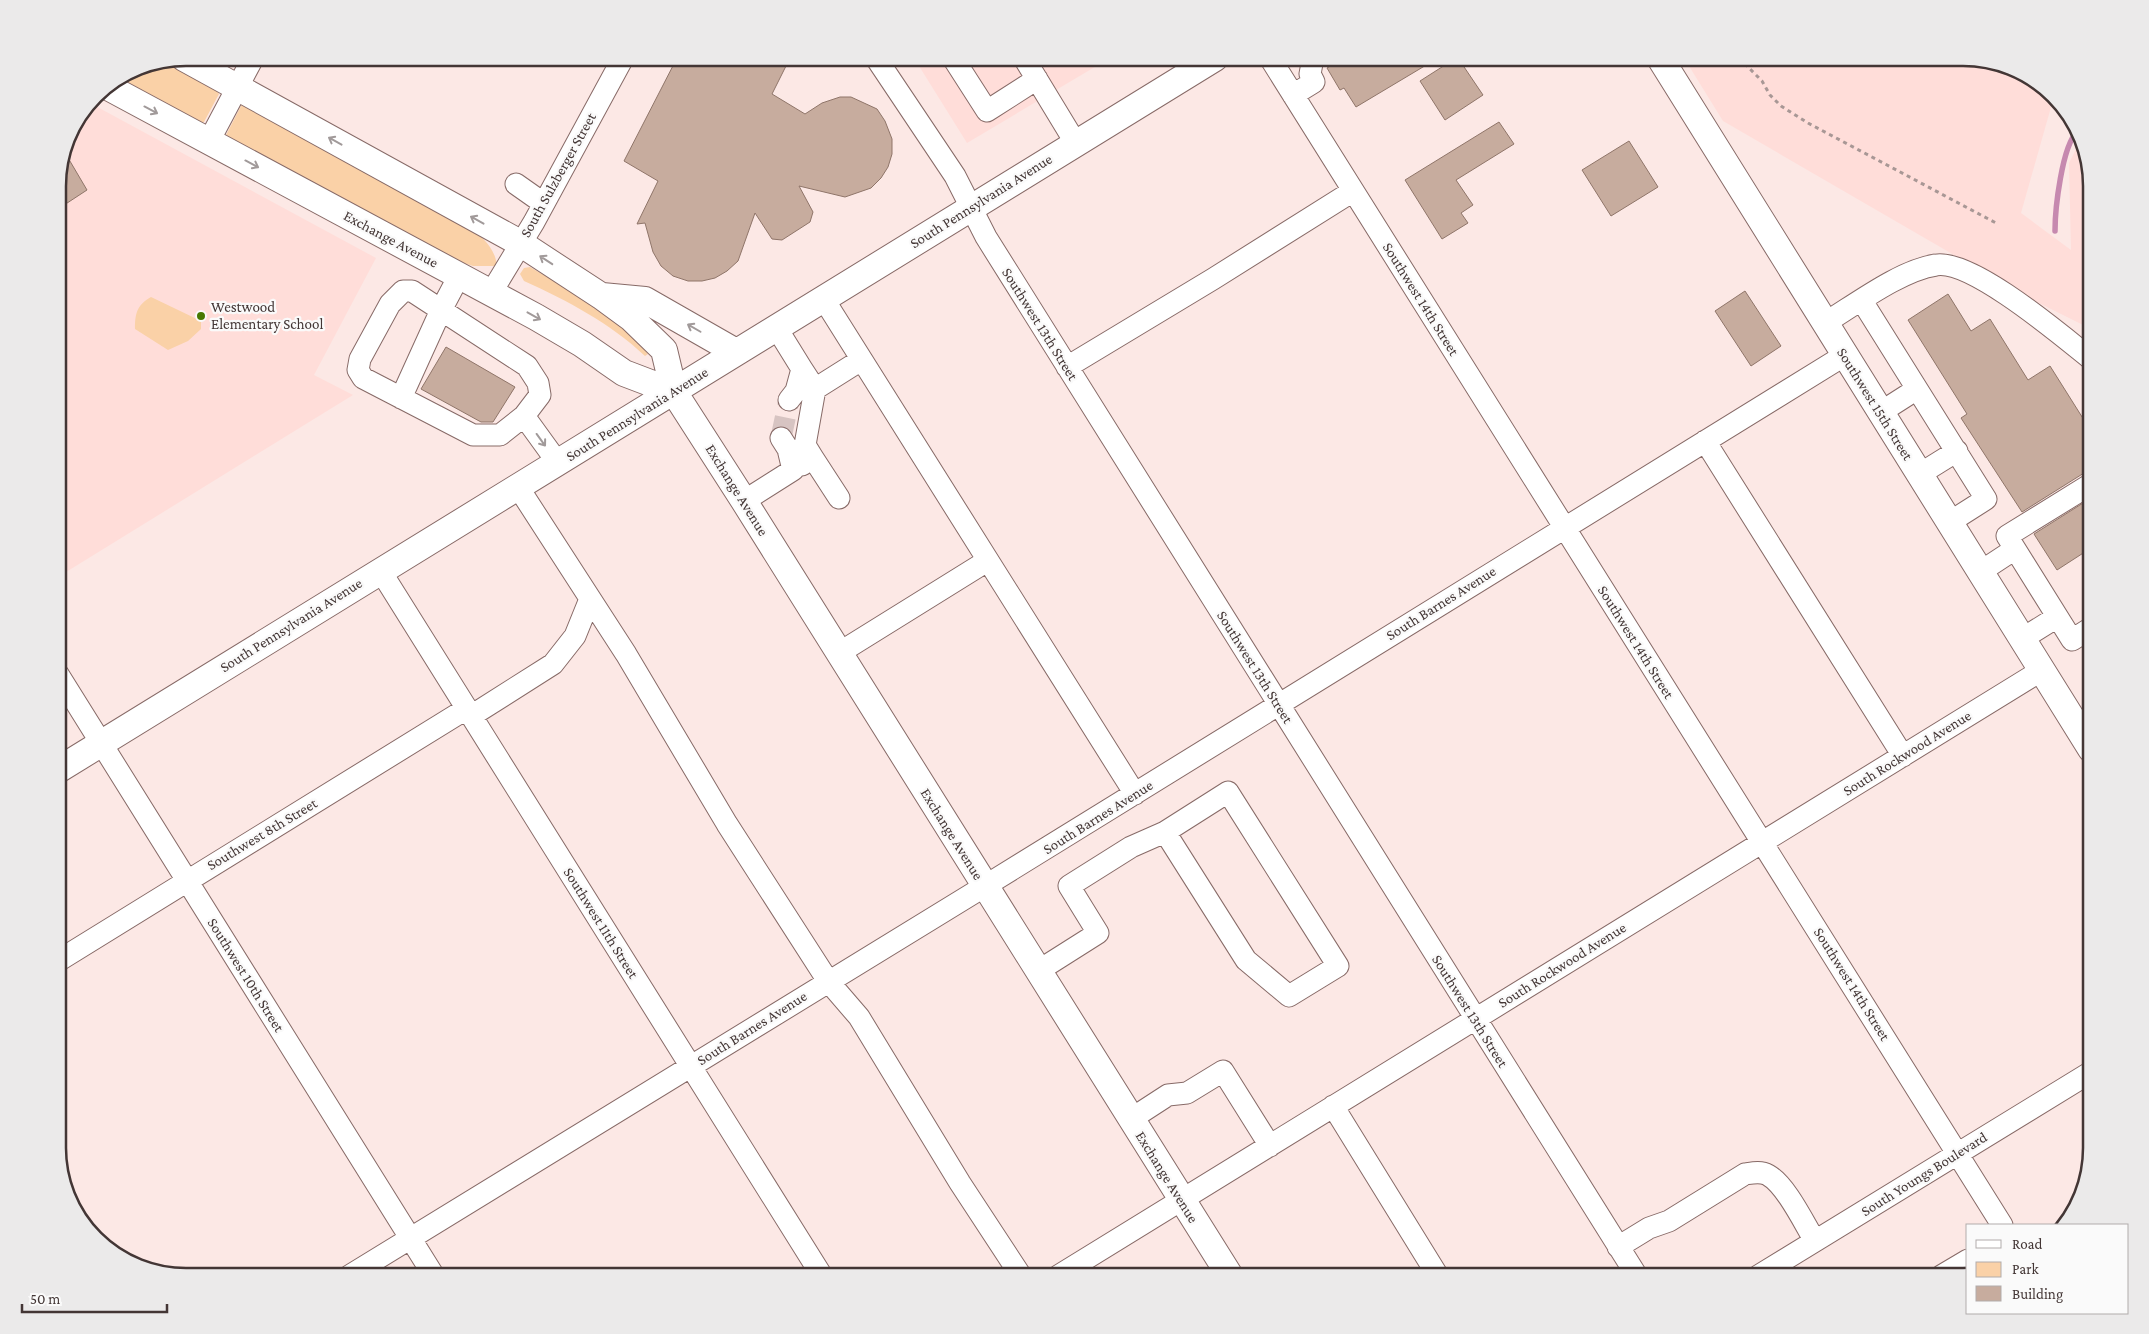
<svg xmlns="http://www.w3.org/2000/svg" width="2149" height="1334" font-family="'Crimson Pro',serif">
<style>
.built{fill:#ffddd9}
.green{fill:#fad1a7}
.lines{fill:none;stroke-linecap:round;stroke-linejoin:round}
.stream{stroke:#c689af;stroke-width:5.5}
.building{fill:#c7ac9e;stroke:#8f7569}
.minor-tunnel{stroke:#d7c4c2;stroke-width:21;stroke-dasharray:21 11;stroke-linecap:butt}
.minor-casing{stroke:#876a67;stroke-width:23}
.major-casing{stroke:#876a67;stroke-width:28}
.path{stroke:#a89795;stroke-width:3;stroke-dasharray:4 4;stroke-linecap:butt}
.minor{stroke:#fff;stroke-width:21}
.major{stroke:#fff;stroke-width:26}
.oneway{stroke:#a19a9a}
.poi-dot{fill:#477903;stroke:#fafafa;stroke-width:2}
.labels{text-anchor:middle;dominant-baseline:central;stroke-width:4.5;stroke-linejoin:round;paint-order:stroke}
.street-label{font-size:15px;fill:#433635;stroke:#fafafa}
.poi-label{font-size:15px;fill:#433635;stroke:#fafafa;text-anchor:start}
.rim{fill:none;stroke:#433635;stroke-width:2.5}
</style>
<rect width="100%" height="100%" fill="#fce8e5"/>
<path class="built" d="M 914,58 L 1110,58 L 967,143 Z
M 1684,58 L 1963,58 L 2027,75 L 2053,100 L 2021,213 L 2071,250 L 2069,163 L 2080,141 L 2091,178 L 2091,329 L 2023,295 L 1723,121 Z
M 90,103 L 376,258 L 314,375 L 353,395 L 58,577 L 58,178 L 67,137 Z"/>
<path class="green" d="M 167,61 L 214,87 L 219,94 L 204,122 L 200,123 L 119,80 L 137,67 Z
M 242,104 L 468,226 C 482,237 495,247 497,266 L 473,266 L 452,259 L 225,137 Z
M 530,267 C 573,292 617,315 648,354 L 645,356 C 610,323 568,301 524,281 L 520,274 L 524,268 Z
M 151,297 L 201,321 L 201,329 L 188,341 L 168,350 L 135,329 C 135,313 137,305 151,297 Z"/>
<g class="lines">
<path class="stream" d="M 2055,231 C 2055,209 2062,146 2077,132"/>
</g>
<path class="building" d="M 677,58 L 790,58 L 772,94 L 805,114 L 822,103 L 840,97 L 851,97 L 877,109 L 885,121 L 892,139 L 892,154 L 888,167 L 881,178 L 871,188 L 845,197 L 799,186 L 813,212 L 810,222 L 782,240 L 772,239 L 755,213 L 738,261 L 727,271 L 715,278 L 702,281 L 688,281 L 673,276 L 661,266 L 653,252 L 645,223 L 637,224 L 658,181 L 624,161 Z
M 1344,58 L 1438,58 L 1356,107 L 1344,88 L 1340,90 L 1327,68 Z
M 1456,58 L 1458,58 L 1483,95 L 1445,120 L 1420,81 Z
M 1499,122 L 1514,144 L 1456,180 L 1473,205 L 1461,213 L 1468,223 L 1442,239 L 1405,180 Z
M 1629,141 L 1658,187 L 1611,216 L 1582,170 Z
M 64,151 L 87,190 L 58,209 L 58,178 Z
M 1745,291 L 1781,346 L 1751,366 L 1715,311 Z
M 1948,294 L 1971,331 L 1990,319 L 2028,380 L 2050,366 L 2084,420 L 2086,419 L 2091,428 L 2091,472 L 2084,473 L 2022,512 L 1961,418 L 1967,414 L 1908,320 Z
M 446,347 L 515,387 L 493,422 L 481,422 L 421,389 Z
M 2091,498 L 2091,548 L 2057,570 L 2034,534 Z"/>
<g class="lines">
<path class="minor-tunnel" d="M 781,438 L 789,400"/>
<defs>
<path id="minor" d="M 876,58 L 955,176 L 986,237 L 1637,1276
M 953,58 L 987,111 L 1037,79
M 1024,58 L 1075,142
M 1270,58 L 2002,1225
M 1293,95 L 1314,82 L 1310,74 L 1313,58
M 209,141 L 253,58
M 516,184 L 543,203
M 403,291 L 412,291 L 527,366 L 538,383 L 540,395 L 524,416 L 500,435 L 473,435 L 363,378 L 358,370 L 360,359 L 390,304 Z
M 491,293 L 534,222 L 623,58
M 823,298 L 1135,794
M 1862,301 L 1986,499 L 1950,522
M 1825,323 C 1856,304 1901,270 1936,265 C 1972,259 2062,336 2091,359
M 776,327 L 802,369 L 796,391 L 789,400
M 1067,367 L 1213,279 L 1353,191
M 802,369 L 815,389 L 805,445 L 813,458
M 815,389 L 861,360
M 401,398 L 441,310 L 459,276
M 1881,412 L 1917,389
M 524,416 L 558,463
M 1705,441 L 1903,756
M 802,465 L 813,458 L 839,498
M 1920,474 L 1957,451
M 2091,484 L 2007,536 L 2072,640 L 2091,628
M 518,487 L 626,654 L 727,824 L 828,981 L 859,1017 L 960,1183 L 1021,1276
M 744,501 L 793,470 L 788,449 L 781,438
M 380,570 L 822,1276
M 1980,572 L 2015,549
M 2022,639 L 2057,617
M 839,653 L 987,561
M 58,674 L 434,1276
M 471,716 L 553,664 L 575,636 L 590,599
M 58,961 L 466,709
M 1038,971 L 1098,933 L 1069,886 L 1131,847 L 1165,832 L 1228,792 L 1338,966 L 1289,996 L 1246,960 L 1165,832
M 1333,1106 L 1438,1276
M 1131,1119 L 1168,1095 L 1187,1093 L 1223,1071 L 1270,1146
M 1618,1247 L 1649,1228 L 1669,1221 L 1745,1174 C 1752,1173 1761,1171 1768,1175 C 1786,1185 1804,1223 1815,1241
M 349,1276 L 985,886 L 1845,355
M 1058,1276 L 2042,670
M 1758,1276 L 2091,1072
M 1941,1276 L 1968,1260"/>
<path id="major" d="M 184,58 L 520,243 L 601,296 L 631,318 L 664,350 L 674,392 L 744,501 L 1230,1276
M 1660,58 L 2091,749
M 108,87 L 536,317 L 582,344 L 624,373 L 674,392
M 602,296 L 645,300 L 736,352
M 58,770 L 1215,58"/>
</defs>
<use href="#minor" class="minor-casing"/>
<use href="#major" class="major-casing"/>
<path class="path" d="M 1739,58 L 1762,81 L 1770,95 L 1781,106 L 1808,123 L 1996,223"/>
<use href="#minor" class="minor"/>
<use href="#major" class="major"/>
</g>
<defs><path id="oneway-shaft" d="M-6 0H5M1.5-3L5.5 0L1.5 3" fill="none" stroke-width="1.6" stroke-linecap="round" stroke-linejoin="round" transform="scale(1.25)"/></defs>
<g class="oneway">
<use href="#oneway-shaft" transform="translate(151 110) rotate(28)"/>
<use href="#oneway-shaft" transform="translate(335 141) rotate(-151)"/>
<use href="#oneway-shaft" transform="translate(252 164) rotate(28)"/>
<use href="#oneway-shaft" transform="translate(477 220) rotate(-151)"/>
<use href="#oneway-shaft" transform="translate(546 260) rotate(-147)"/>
<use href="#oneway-shaft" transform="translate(534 316) rotate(29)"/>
<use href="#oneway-shaft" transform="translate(694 328) rotate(-150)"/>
<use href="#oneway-shaft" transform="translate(541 440) rotate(54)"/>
</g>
<circle class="poi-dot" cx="201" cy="316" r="5"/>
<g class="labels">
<g class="street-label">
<text transform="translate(558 175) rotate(-61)">South Sulzberger Street</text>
<text transform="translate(981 201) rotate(-32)">South Pennsylvania Avenue</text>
<text transform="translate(391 239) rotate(28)">Exchange Avenue</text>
<text transform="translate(1421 299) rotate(58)">Southwest 14th Street</text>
<text transform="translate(1040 324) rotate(58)">Southwest 13th Street</text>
<text transform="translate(1875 404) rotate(58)">Southwest 15th Street</text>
<text transform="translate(637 414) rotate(-32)">South Pennsylvania Avenue</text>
<text transform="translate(737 490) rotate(58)">Exchange Avenue</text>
<text transform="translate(1441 603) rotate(-32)">South Barnes Avenue</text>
<text transform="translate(291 625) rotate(-32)">South Pennsylvania Avenue</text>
<text transform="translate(1636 642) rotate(58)">Southwest 14th Street</text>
<text transform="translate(1255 667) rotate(58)">Southwest 13th Street</text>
<text transform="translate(1907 753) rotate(-32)">South Rockwood Avenue</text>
<text transform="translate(1098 817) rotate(-32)">South Barnes Avenue</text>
<text transform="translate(262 834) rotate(-31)">Southwest 8th Street</text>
<text transform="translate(952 834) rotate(58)">Exchange Avenue</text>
<text transform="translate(601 923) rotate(58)">Southwest 11th Street</text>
<text transform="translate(1562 965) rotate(-32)">South Rockwood Avenue</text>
<text transform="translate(246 975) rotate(58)">Southwest 10th Street</text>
<text transform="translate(1852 984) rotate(58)">Southwest 14th Street</text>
<text transform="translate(1470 1011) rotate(58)">Southwest 13th Street</text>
<text transform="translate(752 1028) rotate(-32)">South Barnes Avenue</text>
<text transform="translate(1924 1174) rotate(-32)">South Youngs Boulevard</text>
<text transform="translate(1167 1177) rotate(58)">Exchange Avenue</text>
</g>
<g class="poi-label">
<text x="211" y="307">Westwood<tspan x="211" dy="17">Elementary School</tspan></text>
</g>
</g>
<path d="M0 0H2149V1334H0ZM186 66H1963A120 120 0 0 1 2083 186V1148A120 120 0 0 1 1963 1268H186A120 120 0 0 1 66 1148V186A120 120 0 0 1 186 66Z" fill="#ebeaea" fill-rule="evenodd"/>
<path class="rim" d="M186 66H1963A120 120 0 0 1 2083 186V1148A120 120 0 0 1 1963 1268H186A120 120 0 0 1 66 1148V186A120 120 0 0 1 186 66Z"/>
<rect x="1966" y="1224" width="162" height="90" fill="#fafafa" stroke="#b1acab"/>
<rect x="1976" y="1240" width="25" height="8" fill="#ffffff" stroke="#b1acab"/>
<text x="2012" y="1249" font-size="15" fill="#433635">Road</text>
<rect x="1976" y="1262" width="25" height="15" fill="#fad1a7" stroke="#b1acab"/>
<text x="2012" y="1274" font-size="15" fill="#433635">Park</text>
<rect x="1976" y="1286" width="25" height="15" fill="#c7ac9e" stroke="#b1acab"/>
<text x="2012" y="1299" font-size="15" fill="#433635">Building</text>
<path d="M22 1304v8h145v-8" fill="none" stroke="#433635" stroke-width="2.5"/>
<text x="30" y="1304" font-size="15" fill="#433635" stroke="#fafafa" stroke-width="4" paint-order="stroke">50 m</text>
</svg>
